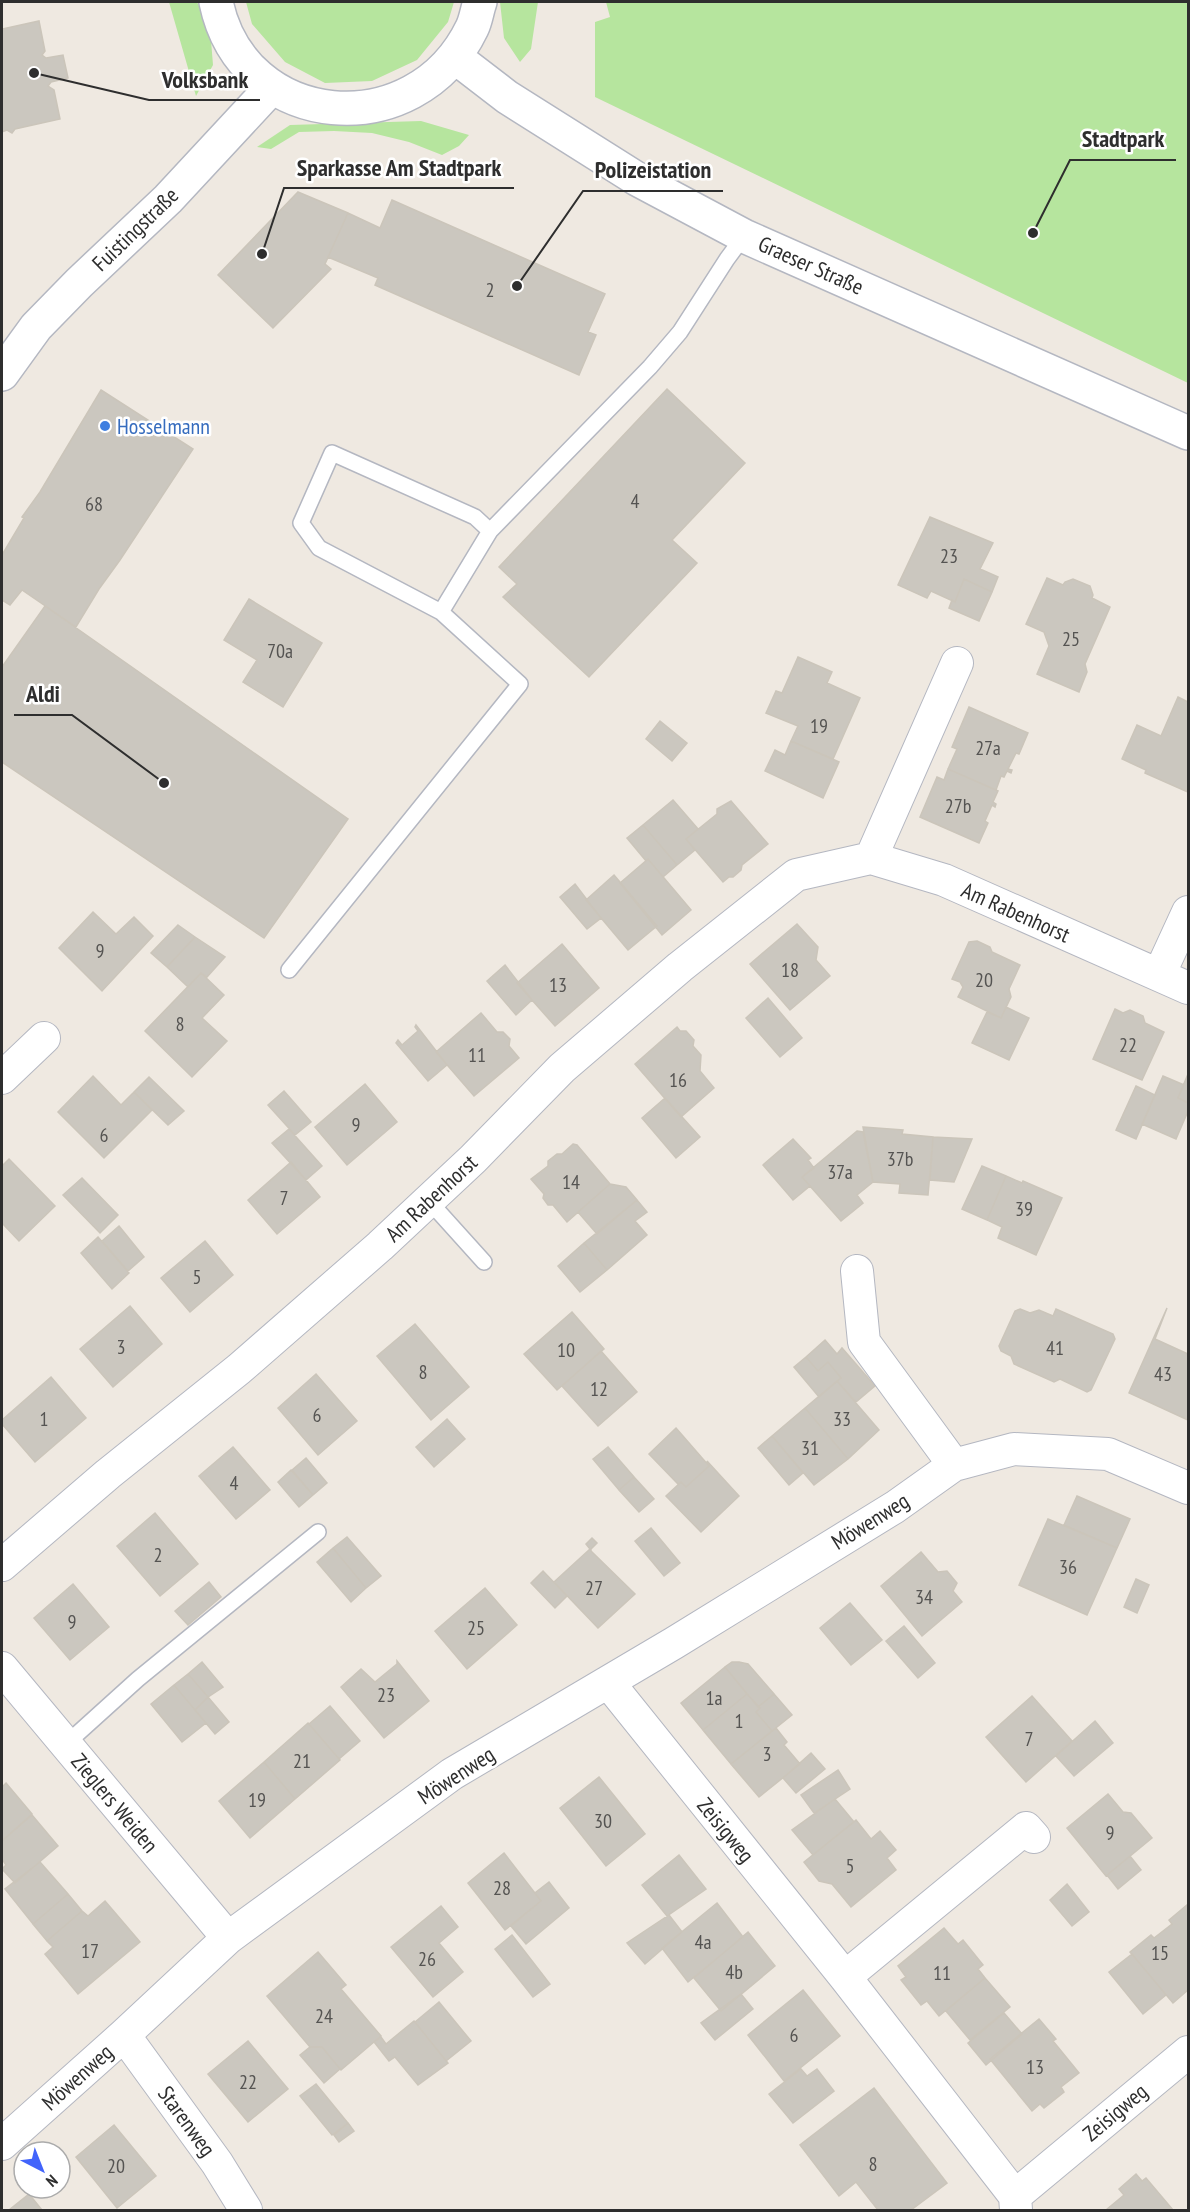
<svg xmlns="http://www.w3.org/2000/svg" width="1190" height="2212" font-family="'PT Sans Narrow',sans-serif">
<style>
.green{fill:#b6e59e}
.building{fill:#cbc7bf;stroke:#cbc5ba;stroke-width:1.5}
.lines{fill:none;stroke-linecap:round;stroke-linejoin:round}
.service-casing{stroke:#b4b7c1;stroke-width:18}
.minor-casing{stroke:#b4b7c1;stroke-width:34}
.secondary-casing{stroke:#b4b7c1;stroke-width:36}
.service{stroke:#fff;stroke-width:15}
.minor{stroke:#fff;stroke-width:32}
.secondary{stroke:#fff;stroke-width:33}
.shop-dot{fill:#3f7fe0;stroke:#fff;stroke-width:2}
.labels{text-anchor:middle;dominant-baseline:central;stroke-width:5;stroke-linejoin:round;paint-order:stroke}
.number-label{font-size:20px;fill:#555452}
.street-label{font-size:22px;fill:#2e2e2e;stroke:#fff}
.shop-label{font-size:22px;fill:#366cbe;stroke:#fff;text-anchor:start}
.leader{fill:none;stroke:#2e2e2e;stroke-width:2}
.callout-dot{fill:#2e2e2e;stroke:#fff;stroke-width:2}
.callout-label{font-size:24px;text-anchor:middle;font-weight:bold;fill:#2e2e2e;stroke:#fff;stroke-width:5;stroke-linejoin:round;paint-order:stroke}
</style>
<rect width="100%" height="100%" fill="#efe9e1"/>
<path class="green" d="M 169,2 L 197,2 L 210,28 L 213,65 L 196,96 Z
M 246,2 L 454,2 L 448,22 L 417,60 L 372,81 L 325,83 L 285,62 L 252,24 Z
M 500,2 L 538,2 L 531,49 L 520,62 L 504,38 Z
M 606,2 L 1188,2 L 1188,383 L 595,97 L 595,22 L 610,17 Z
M 421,121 L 469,135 L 459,146 L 442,155 L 409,142 L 372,133 L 334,131 L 299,132 L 271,149 L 257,147 L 290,125 Z"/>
<path class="building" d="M 39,21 L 45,51 L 42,55 L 46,58 L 63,55 L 68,78 L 51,82 L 48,86 L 54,90 L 60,119 L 15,129 L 12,133 L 7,130 L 2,132 L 2,29 Z
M 298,192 L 348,213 L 325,264 L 331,269 L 273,328 L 218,275 Z
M 392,200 L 605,294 L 588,332 L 596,335 L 579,375 L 375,285 L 378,278 L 328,257 L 348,213 L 380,228 Z
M 667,389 L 745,463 L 672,540 L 697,563 L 589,677 L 503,597 L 517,584 L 499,567 Z
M 101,390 L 193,449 L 120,560 L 99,589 L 76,627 L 22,590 L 10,605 L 2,600 L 2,555 L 24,518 L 22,517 L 40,492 Z
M 930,517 L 993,543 L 980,569 L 998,577 L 992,592 L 964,579 L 955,602 L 931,591 L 927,598 L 898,585 Z
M 1047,578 L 1063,585 L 1065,582 L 1073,579 L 1090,586 L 1093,595 L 1092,598 L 1110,607 L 1085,664 L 1087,672 L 1079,692 L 1037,674 L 1049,646 L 1044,632 L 1026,624 Z
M 964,579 L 992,592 L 979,621 L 949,608 L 952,600 L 955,602 Z
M 249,599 L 322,643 L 283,707 L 243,682 L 257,660 L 224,640 Z
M 45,606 L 348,819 L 264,938 L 2,762 L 2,667 Z
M 798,657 L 832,672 L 827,683 L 860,698 L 833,759 L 791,741 L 798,726 L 766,713 L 776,691 L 782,693 Z
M 1178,697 L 1188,702 L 1188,792 L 1145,773 L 1146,770 L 1122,759 L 1137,725 L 1161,736 Z
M 969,707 L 1028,733 L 1019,754 L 1016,753 L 1008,769 L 1012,770 L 1011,773 L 1007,771 L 1004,777 L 1001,776 L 996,790 L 948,769 L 957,749 L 952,747 Z
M 660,721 L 687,743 L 672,761 L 646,739 Z
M 791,741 L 839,762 L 823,798 L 765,771 L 775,750 L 785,755 Z
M 948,769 L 998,791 L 993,802 L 996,804 L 995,807 L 992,805 L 985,821 L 988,823 L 979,843 L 920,817 L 937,777 L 944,780 Z
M 673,800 L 698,829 L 686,839 L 695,850 L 677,865 L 643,825 Z
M 731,801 L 768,844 L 742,865 L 741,870 L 733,877 L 729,877 L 723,882 L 686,839 L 717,814 L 717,809 Z
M 643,825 L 677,865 L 663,877 L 648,859 L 646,861 L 627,838 Z
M 648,859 L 691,910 L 662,935 L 620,883 Z
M 614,875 L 657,926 L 628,950 L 586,900 Z
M 575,884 L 601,918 L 587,929 L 560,897 Z
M 93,912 L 116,934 L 134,917 L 153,936 L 102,991 L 59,948 Z
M 797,924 L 818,947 L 816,960 L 830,976 L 790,1010 L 750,964 Z
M 178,925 L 195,937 L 167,967 L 151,953 Z
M 195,937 L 225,957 L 207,977 L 201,973 L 188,987 L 167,967 Z
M 977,941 L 990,947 L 992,952 L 1020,965 L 1009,989 L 1011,997 L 1001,1018 L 958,997 L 963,987 L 960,982 L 952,979 L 969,942 Z
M 562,944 L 599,988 L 555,1026 L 517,983 Z
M 505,965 L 532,1000 L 516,1015 L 487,981 Z
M 201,973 L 224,995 L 202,1018 L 227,1041 L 192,1077 L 145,1031 Z
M 768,998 L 802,1038 L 780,1057 L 746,1018 Z
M 1006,1007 L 1029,1018 L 1009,1060 L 972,1043 L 987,1012 L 1001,1018 Z
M 1115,1009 L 1123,1013 L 1130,1010 L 1143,1016 L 1145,1023 L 1164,1032 L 1142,1080 L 1093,1059 Z
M 481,1013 L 497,1032 L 503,1032 L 510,1039 L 509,1046 L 519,1058 L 474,1096 L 436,1052 Z
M 416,1025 L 447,1065 L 428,1081 L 396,1043 L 398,1040 L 402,1045 L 418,1031 L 415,1027 Z
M 677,1027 L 680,1031 L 686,1031 L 694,1040 L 693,1046 L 701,1055 L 700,1071 L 714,1088 L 681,1117 L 635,1064 Z
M 1188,1074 L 1188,1103 L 1178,1098 Z
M 93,1076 L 121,1105 L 134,1092 L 152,1110 L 104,1158 L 58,1112 Z
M 1163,1076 L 1184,1085 L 1178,1098 L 1188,1103 L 1188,1111 L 1176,1139 L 1142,1124 Z
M 149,1077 L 184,1111 L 168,1125 L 134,1092 Z
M 365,1084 L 397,1122 L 347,1165 L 315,1127 Z
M 1136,1086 L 1155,1095 L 1136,1139 L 1116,1130 Z
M 284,1091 L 311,1122 L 295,1135 L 268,1105 Z
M 665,1098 L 700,1137 L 676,1158 L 642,1118 Z
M 863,1127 L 903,1130 L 902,1134 L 933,1137 L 928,1195 L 899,1193 L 900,1184 L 873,1182 Z
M 289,1129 L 322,1166 L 306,1180 L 272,1143 Z
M 857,1131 L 863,1132 L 873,1182 L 857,1195 L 863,1203 L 841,1221 L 802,1177 Z
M 933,1137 L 972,1139 L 954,1182 L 930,1180 Z
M 793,1139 L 811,1158 L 808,1160 L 814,1168 L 802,1177 L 810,1186 L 793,1200 L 763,1165 Z
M 573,1144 L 577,1145 L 610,1184 L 567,1222 L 553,1205 L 548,1205 L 543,1198 L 544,1194 L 531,1179 L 548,1166 L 548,1161 L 557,1154 L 562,1154 Z
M 9,1159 L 55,1206 L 19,1241 L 2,1223 L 2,1166 Z
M 291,1162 L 320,1197 L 277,1234 L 248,1200 Z
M 982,1166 L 1006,1176 L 987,1220 L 962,1209 Z
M 1006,1176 L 1022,1183 L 1023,1181 L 1062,1198 L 1036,1255 L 998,1238 L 1002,1227 L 987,1220 Z
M 82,1178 L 118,1215 L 100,1233 L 63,1195 Z
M 610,1184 L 626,1187 L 637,1200 L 597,1234 L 578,1212 Z
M 637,1200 L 647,1212 L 635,1221 L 647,1235 L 607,1270 L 584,1243 Z
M 119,1226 L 144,1257 L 128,1271 L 102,1241 Z
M 98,1237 L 129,1273 L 112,1289 L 81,1253 Z
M 205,1241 L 233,1275 L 190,1312 L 161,1278 Z
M 584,1243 L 607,1270 L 580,1292 L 558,1266 Z
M 130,1306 L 162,1344 L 113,1387 L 80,1349 Z
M 1167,1308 L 1155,1339 L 1188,1354 L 1188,1420 L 1129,1393 Z
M 1020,1309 L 1030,1313 L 1039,1310 L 1053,1316 L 1056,1309 L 1113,1334 L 1115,1339 L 1091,1390 L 1087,1392 L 1060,1379 L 1054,1382 L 1014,1364 L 1011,1356 L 1001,1351 L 999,1346 L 1015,1311 Z
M 572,1312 L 604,1349 L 557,1390 L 524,1354 Z
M 415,1324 L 469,1387 L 431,1420 L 377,1356 Z
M 825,1340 L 837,1354 L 842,1348 L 875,1386 L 856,1402 L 837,1381 L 841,1378 L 828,1362 L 818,1371 L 806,1357 Z
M 601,1351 L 637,1392 L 598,1426 L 562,1386 Z
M 806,1357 L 818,1371 L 828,1362 L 841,1378 L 819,1397 L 794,1367 Z
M 316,1374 L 357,1421 L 318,1455 L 278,1408 Z
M 51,1377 L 86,1418 L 35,1462 L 2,1424 L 2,1420 Z
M 837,1381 L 879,1430 L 848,1459 L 805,1408 Z
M 805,1408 L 848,1459 L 814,1485 L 772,1436 Z
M 447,1419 L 465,1439 L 434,1467 L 416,1447 Z
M 676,1428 L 709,1466 L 686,1487 L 681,1482 L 678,1484 L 649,1454 Z
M 772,1436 L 803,1473 L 789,1485 L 758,1448 Z
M 233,1447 L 270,1490 L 236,1519 L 199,1476 Z
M 608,1447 L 634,1477 L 619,1490 L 593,1459 Z
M 306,1458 L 327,1483 L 313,1495 L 292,1470 Z
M 707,1461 L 739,1496 L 701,1532 L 666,1496 L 681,1482 L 686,1487 L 709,1466 Z
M 291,1470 L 313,1495 L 299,1507 L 278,1482 Z
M 634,1477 L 654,1499 L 639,1512 L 619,1490 Z
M 1077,1496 L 1130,1519 L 1117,1548 L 1064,1525 Z
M 155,1513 L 198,1564 L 160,1596 L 117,1546 Z
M 1048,1519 L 1117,1548 L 1087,1615 L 1019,1585 Z
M 651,1528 L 680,1563 L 664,1576 L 635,1541 Z
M 347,1537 L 381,1576 L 366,1588 L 333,1548 Z
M 592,1538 L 597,1543 L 591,1549 L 591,1551 L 635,1594 L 598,1628 L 554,1582 L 590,1549 L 586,1544 Z
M 333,1548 L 366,1588 L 351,1602 L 317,1562 Z
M 921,1552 L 938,1572 L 947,1571 L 957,1583 L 953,1591 L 962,1602 L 922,1636 L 881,1586 Z
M 543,1571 L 567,1596 L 555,1608 L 531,1583 Z
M 1136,1579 L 1149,1585 L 1137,1613 L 1124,1607 Z
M 209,1582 L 221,1597 L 188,1625 L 175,1611 Z
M 73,1584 L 109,1627 L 70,1660 L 34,1618 Z
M 485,1588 L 517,1625 L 467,1669 L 435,1631 Z
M 850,1603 L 882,1640 L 851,1665 L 820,1628 Z
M 904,1626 L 935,1663 L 918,1678 L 886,1641 Z
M 397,1661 L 429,1701 L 384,1738 L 341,1687 L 361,1669 L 375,1682 L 397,1664 Z
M 202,1662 L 223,1687 L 208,1697 L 188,1674 Z
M 732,1662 L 739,1662 L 748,1664 L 774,1694 L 758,1707 L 725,1667 Z
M 725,1667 L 747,1694 L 703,1730 L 681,1703 Z
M 188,1674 L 208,1697 L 195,1710 L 174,1685 Z
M 174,1685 L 206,1723 L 182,1742 L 151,1704 Z
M 747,1694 L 760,1708 L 756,1712 L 772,1731 L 731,1764 L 703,1730 Z
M 774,1694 L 792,1715 L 772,1731 L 756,1712 L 760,1708 L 758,1707 Z
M 1032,1696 L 1072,1741 L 1026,1782 L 986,1737 Z
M 208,1697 L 229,1722 L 215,1734 L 195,1710 Z
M 330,1706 L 360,1741 L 339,1759 L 309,1724 Z
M 1095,1721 L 1113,1743 L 1074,1776 L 1056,1756 Z
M 308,1723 L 340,1760 L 295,1799 L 264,1762 Z
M 776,1728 L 787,1742 L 784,1745 L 800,1764 L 759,1797 L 731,1764 Z
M 811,1753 L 825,1769 L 796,1793 L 783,1778 Z
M 264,1762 L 295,1799 L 250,1838 L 219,1801 Z
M 838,1770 L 850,1789 L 814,1813 L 801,1795 Z
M 599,1777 L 645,1834 L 606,1866 L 560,1808 Z
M 6,1783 L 32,1814 L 2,1841 L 2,1787 Z
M 1108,1794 L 1123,1812 L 1131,1813 L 1152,1838 L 1106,1876 L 1067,1828 Z
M 835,1799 L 854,1822 L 813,1855 L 792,1830 Z
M 32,1815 L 58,1846 L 15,1883 L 2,1869 L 6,1865 L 2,1859 L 2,1841 Z
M 856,1820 L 871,1839 L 880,1831 L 896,1850 L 887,1858 L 896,1870 L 851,1907 L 832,1884 L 819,1881 L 804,1862 Z
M 504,1853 L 541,1901 L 505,1930 L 468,1883 Z
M 679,1855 L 706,1889 L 667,1916 L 642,1885 Z
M 1130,1856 L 1141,1870 L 1118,1889 L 1107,1875 Z
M 40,1862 L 68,1894 L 33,1924 L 5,1889 Z
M 549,1882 L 569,1908 L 526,1944 L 511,1926 L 541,1901 L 535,1893 Z
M 1067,1884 L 1089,1912 L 1072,1926 L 1050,1900 Z
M 68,1894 L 82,1911 L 47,1941 L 33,1924 Z
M 105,1901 L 140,1942 L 78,1994 L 45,1954 L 53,1947 L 47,1941 L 82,1911 L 88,1916 Z
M 717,1903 L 743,1937 L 688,1982 L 662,1948 Z
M 1188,1904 L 1188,1990 L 1173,2003 L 1130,1952 L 1151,1935 L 1154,1938 L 1172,1924 L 1169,1920 Z
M 441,1906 L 458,1927 L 439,1943 L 463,1972 L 433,1997 L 391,1947 Z
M 669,1915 L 682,1932 L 645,1964 L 627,1943 Z
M 944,1928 L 958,1944 L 963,1940 L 983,1965 L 978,1969 L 985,1978 L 939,2016 L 927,2001 L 921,2005 L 901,1980 L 906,1977 L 898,1966 Z
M 748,1932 L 775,1966 L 721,2011 L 694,1978 Z
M 512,1935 L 550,1984 L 533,1997 L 495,1949 Z
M 318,1952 L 346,1985 L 341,1989 L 381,2036 L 341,2070 L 322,2047 L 310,2047 L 267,1996 Z
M 1132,1954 L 1166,1995 L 1143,2014 L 1109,1972 Z
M 985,1978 L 1010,2007 L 970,2040 L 946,2011 Z
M 803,1990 L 840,2036 L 784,2081 L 748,2035 Z
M 741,1994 L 753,2009 L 715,2040 L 701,2023 Z
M 439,2002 L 471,2041 L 446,2061 L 415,2022 Z
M 1004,2013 L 1022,2034 L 986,2065 L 968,2043 Z
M 1039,2019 L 1056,2039 L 1053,2041 L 1079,2073 L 1061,2087 L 1064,2092 L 1044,2108 L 1040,2104 L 1032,2111 L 990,2059 Z
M 414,2021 L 448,2063 L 418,2085 L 395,2057 L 389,2061 L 374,2042 L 381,2037 L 386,2044 Z
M 248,2041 L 288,2089 L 248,2122 L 208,2074 Z
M 310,2047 L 322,2047 L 340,2069 L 324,2083 L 300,2055 Z
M 801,2069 L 807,2076 L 817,2069 L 834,2091 L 793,2123 L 769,2094 Z
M 316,2084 L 348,2123 L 332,2135 L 300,2096 Z
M 874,2088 L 947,2183 L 911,2210 L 878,2210 L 856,2182 L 839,2196 L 800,2145 Z
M 348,2123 L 354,2131 L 339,2142 L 334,2135 Z
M 114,2125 L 156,2176 L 117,2208 L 76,2157 Z
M 1136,2174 L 1142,2181 L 1146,2178 L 1173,2210 L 1106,2210 L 1124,2195 L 1119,2189 Z
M 29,2194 L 42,2210 L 9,2210 Z"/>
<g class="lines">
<defs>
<path id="service" d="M 441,612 L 490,531 L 650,367 L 680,332 L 727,259 L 744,236
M 289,970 L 520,684 L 441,612 L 319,548 L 301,523 L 332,453 L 475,517 L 490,531
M 429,1201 L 484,1262
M 66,1744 L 138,1679 L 318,1532"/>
<path id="minor" d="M 871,858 L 957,663
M 1159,975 L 1188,912
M 2,1078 L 44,1038
M 857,1271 L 864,1342 L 954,1465
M 2,1565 L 108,1474 L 239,1369 L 380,1246 L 473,1159 L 562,1068 L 680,967 L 796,875 L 871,858 L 944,880 L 1188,988
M 2,1668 L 228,1938
M 608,1682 L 845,1977 L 1015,2196 L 1016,2210
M 845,1977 L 1026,1828 L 1034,1837
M 124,2035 L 217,2163 L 246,2210
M 2,2144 L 124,2035 L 228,1938 L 452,1774 L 674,1643 L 895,1507 L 954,1465 L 1014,1449 L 1108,1454 L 1188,1488
M 1015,2196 L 1188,2052"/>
<path id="secondary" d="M 216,2 C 243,131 415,146 472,28 C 476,20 477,10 480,2
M 455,57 L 507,97 L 637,179 L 744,236 L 1188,433
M 2,374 L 36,327 L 79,283 L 168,199 L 272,87"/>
</defs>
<use href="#service" class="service-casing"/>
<use href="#minor" class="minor-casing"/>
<use href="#secondary" class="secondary-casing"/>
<use href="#service" class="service"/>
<use href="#minor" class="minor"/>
<use href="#secondary" class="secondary"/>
</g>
<circle class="shop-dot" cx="105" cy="426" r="6"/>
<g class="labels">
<g class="number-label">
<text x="490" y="290">2</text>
<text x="635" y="501">4</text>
<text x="94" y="504">68</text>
<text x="949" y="556">23</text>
<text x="1071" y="639">25</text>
<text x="280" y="651">70a</text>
<text x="819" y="726">19</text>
<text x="988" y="748">27a</text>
<text x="958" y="806">27b</text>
<text x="100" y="951">9</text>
<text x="790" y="970">18</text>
<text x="984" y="980">20</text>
<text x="558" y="985">13</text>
<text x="180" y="1024">8</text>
<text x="1128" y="1045">22</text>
<text x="477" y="1055">11</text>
<text x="678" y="1080">16</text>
<text x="356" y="1125">9</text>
<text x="104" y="1135">6</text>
<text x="900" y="1159">37b</text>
<text x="840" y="1172">37a</text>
<text x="571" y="1182">14</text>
<text x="284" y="1198">7</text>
<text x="1024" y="1209">39</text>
<text x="197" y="1277">5</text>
<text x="121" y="1347">3</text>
<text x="1055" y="1348">41</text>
<text x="566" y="1350">10</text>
<text x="423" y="1372">8</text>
<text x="1163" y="1374">43</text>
<text x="599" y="1389">12</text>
<text x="317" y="1415">6</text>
<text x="44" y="1419">1</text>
<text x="842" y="1419">33</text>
<text x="810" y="1448">31</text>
<text x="234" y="1483">4</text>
<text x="158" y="1555">2</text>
<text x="1068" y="1567">36</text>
<text x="594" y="1588">27</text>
<text x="924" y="1597">34</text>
<text x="72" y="1622">9</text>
<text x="476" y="1628">25</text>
<text x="386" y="1695">23</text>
<text x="714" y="1698">1a</text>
<text x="739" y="1721">1</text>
<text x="1029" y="1739">7</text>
<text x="767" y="1754">3</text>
<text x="302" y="1761">21</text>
<text x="257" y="1800">19</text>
<text x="603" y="1821">30</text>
<text x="1110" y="1833">9</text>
<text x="850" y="1866">5</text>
<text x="502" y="1888">28</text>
<text x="703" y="1942">4a</text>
<text x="90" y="1951">17</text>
<text x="1160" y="1953">15</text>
<text x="427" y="1959">26</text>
<text x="734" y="1972">4b</text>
<text x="942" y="1973">11</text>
<text x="324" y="2016">24</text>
<text x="794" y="2035">6</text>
<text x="1035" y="2067">13</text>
<text x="248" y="2082">22</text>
<text x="873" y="2164">8</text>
<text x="116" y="2166">20</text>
</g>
<g class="street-label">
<text transform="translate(135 229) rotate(-44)">Fuistingstraße</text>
<text transform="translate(811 265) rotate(24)">Graeser Straße</text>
<text transform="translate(1016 912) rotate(24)">Am Rabenhorst</text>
<text transform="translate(431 1198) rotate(-43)">Am Rabenhorst</text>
<text transform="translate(870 1521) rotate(-32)">Möwenweg</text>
<text transform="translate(456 1775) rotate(-33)">Möwenweg</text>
<text transform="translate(115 1803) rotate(50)">Zieglers Weiden</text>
<text transform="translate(726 1830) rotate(51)">Zeisigweg</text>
<text transform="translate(77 2077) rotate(-42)">Möwenweg</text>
<text transform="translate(1115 2112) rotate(-40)">Zeisigweg</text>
<text transform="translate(187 2121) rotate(54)">Starenweg</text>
</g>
<g class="shop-label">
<text x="117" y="426">Hosselmann</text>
</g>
</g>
<path class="leader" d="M34 73L149 100H260M1033 233L1070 160H1176M262 254L284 188H514M517 286L583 191H723M164 783L72 715H14"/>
<g class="callout-dot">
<circle cx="34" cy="73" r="6"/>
<circle cx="1033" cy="233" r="6"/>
<circle cx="262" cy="254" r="6"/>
<circle cx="517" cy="286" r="6"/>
<circle cx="164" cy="783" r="6"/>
</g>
<g class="callout-label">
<text x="205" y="88">Volksbank</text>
<text x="1123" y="147">Stadtpark</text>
<text x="399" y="176">Sparkasse Am Stadtpark</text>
<text x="653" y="178">Polizeistation</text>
<text x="43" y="702">Aldi</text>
</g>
<rect width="1190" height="2212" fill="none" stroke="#2e2e2e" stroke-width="6"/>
<g transform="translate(42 2170) rotate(138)"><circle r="28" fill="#ffffff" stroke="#ababab" stroke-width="1.5"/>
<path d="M0-4.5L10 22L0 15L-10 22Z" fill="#4264fb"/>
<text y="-9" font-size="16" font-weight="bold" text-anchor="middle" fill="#2e2e2e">N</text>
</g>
</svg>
